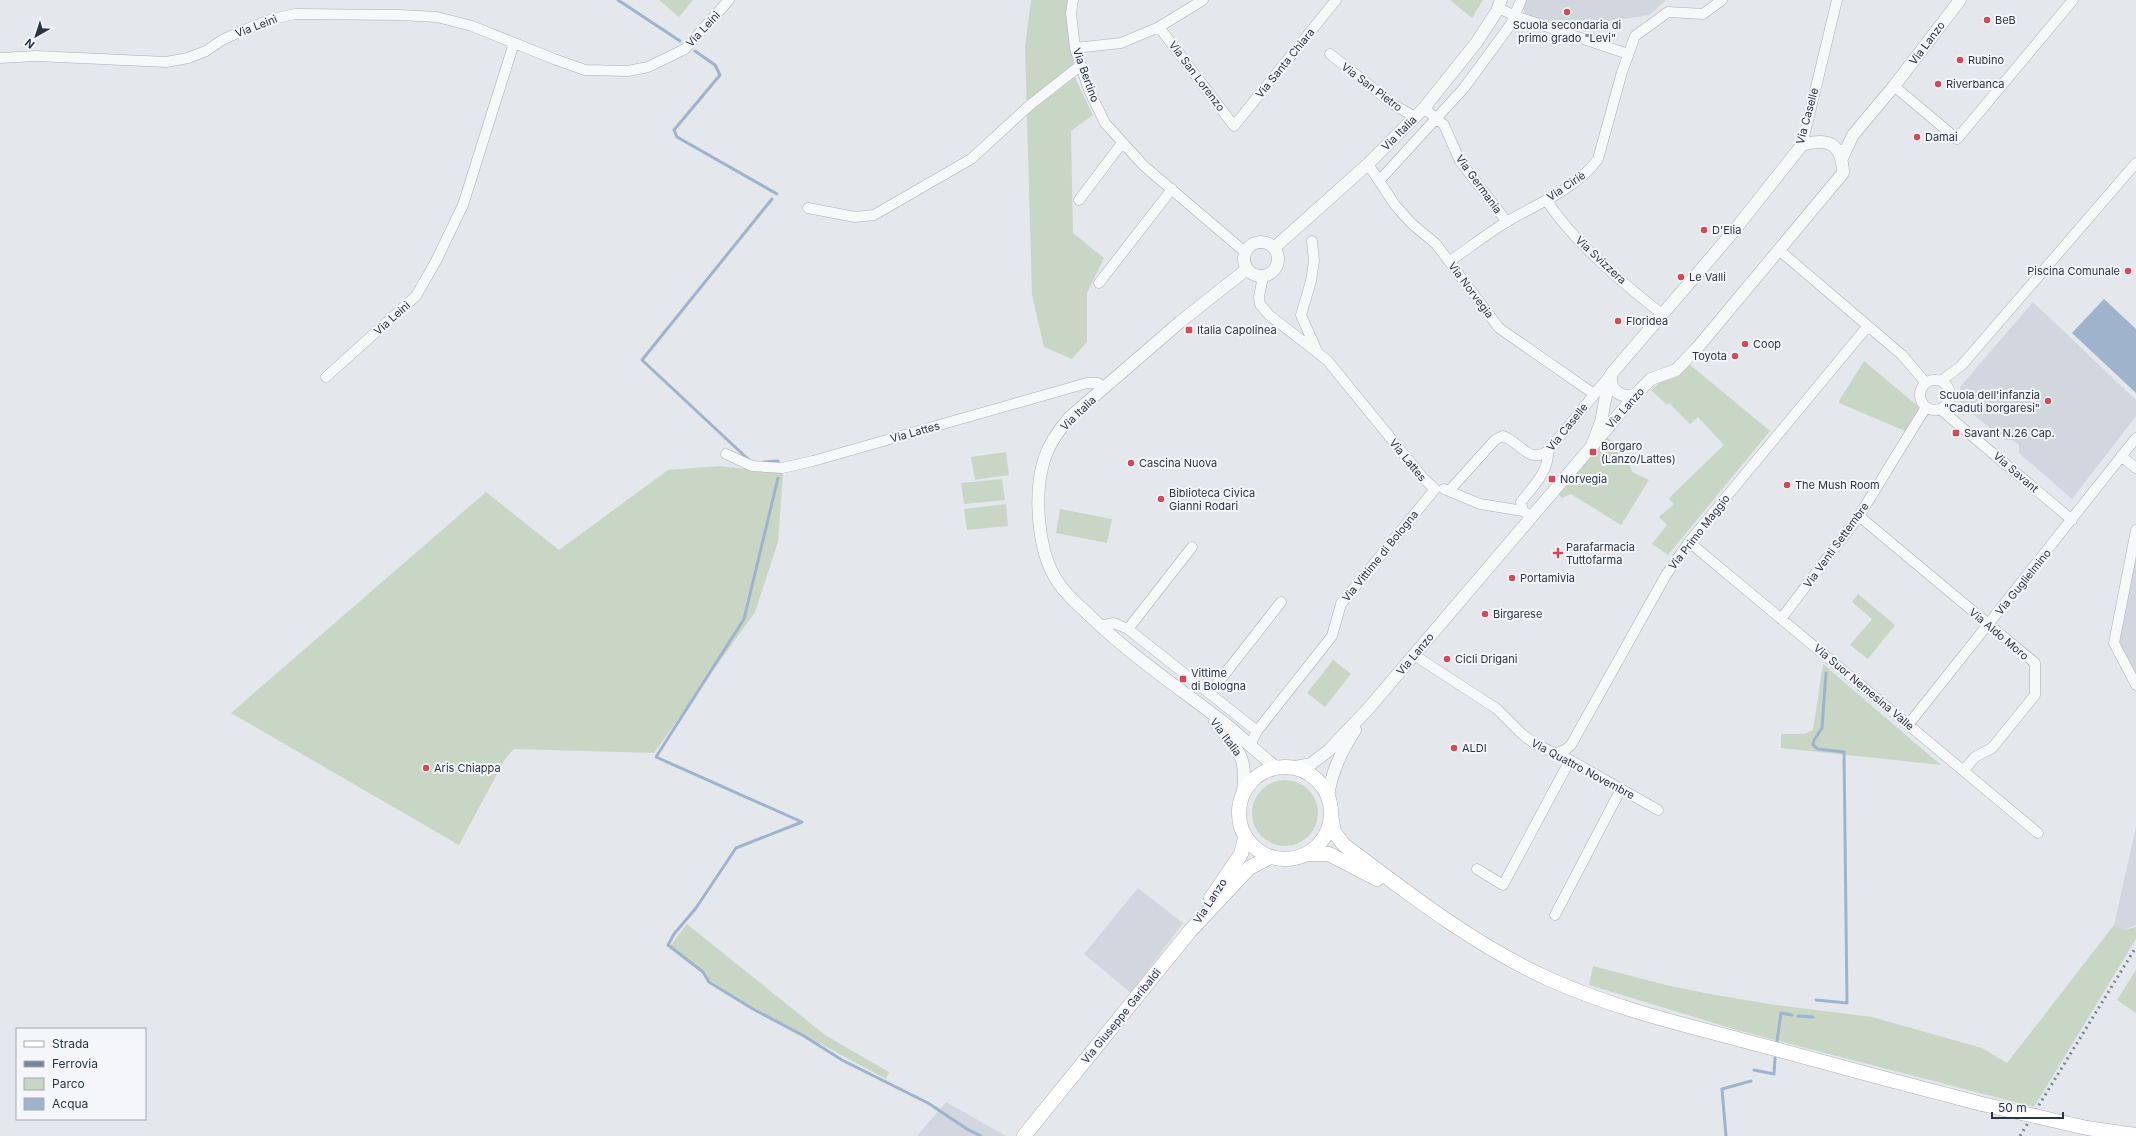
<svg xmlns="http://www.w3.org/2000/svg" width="2136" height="1136" font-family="Inter,sans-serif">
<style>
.built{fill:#d2d6de}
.green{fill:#c9d6c5}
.water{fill:#9fb4cc}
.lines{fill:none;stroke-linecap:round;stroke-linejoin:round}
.stream{stroke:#9fb4cc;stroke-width:3}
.minor-casing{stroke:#a9aeb7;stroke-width:11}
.tertiary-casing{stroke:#a9aeb7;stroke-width:13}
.secondary-casing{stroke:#a9aeb7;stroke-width:15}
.minor{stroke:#f7f8fa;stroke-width:10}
.tertiary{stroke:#f7f8fa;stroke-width:12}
.secondary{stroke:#fff;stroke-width:14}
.rail{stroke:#7d8696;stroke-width:3;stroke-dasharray:2 4;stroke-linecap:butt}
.secondary-bridge-casing{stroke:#a9aeb7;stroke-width:15;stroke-linecap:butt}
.secondary-bridge{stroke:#fff;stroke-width:14}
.poi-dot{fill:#d1495b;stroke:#f4f6f9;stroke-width:1.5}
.labels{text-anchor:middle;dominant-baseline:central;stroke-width:4;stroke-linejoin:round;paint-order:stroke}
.poi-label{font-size:11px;fill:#2b3445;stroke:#f4f6f9;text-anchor:start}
.street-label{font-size:11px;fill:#2b3445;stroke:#f4f6f9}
</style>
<rect width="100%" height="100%" fill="#e4e7ec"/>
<path class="built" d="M 1526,0 L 1666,0 L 1649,15 L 1611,21 L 1565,25 L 1527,16 L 1523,9 Z
M 2033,302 L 2136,400 L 2136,416 L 2072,499 L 2019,453 L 2019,445 L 2012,440 L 2005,440 L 1969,411 L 1963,416 L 1959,411 L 1962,394 L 1960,387 Z
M 2136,547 L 2136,680 L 2117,641 Z
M 2136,827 L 2136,925 L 2125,930 L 2114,925 Z
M 1138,888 L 1183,923 L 1131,993 L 1084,954 Z
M 946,1102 L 1006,1136 L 917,1136 Z"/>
<path class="green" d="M 659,0 L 693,0 L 679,17 Z
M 1031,0 L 1068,0 L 1066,13 L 1076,80 L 1093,115 L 1071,131 L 1073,233 L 1104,258 L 1087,293 L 1087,342 L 1072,359 L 1044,347 L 1032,295 L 1025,47 Z
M 1450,0 L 1483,0 L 1472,18 Z
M 1864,361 L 1919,407 L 1905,431 L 1839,403 L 1839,401 Z
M 1689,364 L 1770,431 L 1668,555 L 1652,544 L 1667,525 L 1659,517 L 1674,504 L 1669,499 L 1672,495 L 1724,445 L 1698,417 L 1690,424 L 1669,403 L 1667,405 L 1651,390 L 1661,382 L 1679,376 Z
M 1607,438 C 1621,445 1628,458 1632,472 L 1649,480 L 1621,525 L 1571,494 L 1561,498 L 1559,494 Z
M 1006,452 L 1009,475 L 975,480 L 971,457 Z
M 719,466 L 783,473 L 778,542 L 755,612 L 654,753 L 514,749 L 505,759 L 459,845 L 231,713 L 486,492 L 559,550 L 668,470 Z
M 1002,479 L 1005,500 L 964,504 L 961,483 Z
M 1006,504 L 1008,526 L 967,530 L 964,509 Z
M 1060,509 L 1112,519 L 1107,543 L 1056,533 Z
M 1858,594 L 1895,625 L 1868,659 L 1850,645 L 1872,619 L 1852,602 Z
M 1333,660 L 1351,674 L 1325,707 L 1307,693 Z
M 1823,664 L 1831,671 L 1941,765 L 1781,748 L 1781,734 L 1804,734 L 1813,730 Z
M1252 813a33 33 0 1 1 66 0a33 33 0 1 1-66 0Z
M 687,924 L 825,1035 L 889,1072 L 886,1079 L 754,1008 L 709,980 L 706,973 L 670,946 Z
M 2114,925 L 2125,930 L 2136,927 L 2136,939 L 2034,1107 L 1737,1030 L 1589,985 L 1593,966 L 1666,985 L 1710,994 L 1775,1005 L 1872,1017 L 1982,1048 L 2007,1063 Z
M 2136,970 L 2136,1013 L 2117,1000 Z"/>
<path class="water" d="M 2104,299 L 2136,329 L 2136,393 L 2072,333 Z"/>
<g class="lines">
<path class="stream" d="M 618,0 L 680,41
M 695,51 L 715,65 L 720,75 L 674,130 L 677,137 L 777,194
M 749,460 L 642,360 L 772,199
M 764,462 L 778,461
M 778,478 L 744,619 L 656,757 L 802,822 L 736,848 L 696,908 L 674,934 L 668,945 L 703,972 L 709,982 L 753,1009 L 804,1036 L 842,1060 L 928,1103 L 967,1129 L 981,1136
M 1816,1000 L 1847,1003 L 1844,752 L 1818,749 L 1813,745 L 1814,740 L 1822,728 L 1826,673
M 1798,1016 L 1813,1017
M 1777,1041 L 1781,1013 L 1792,1015
M 1754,1070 L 1774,1074 L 1775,1058
M 1726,1136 L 1722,1089 L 1751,1081"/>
<defs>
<path id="minor" d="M 1073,0 L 1071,13 L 1075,48 L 1089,90 L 1105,123 L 1144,166 L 1245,252
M 1498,8 L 1518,17 L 1628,54
M 1159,27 L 1234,126 L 1336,0
M 1075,48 L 1121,43 L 1159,27 L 1203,0
M 1330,54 L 1394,105 L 1415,117
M 0,58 L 36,56 L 166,62 L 188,58 L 206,51 L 222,40 L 244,30 L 272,19 L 295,14 L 400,15 L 437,17 L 472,26 L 554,59 L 585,70 L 628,71 L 648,67 L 685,49 L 729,0
M 1894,86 L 1957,139 L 2073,0
M 1424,108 L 1444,125 L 1460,161 L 1507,222
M 1802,145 L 1837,0
M 1368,164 L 1395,205 L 1411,223 L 1436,244 L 1499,328 L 1594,394
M 1379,181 L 1464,88 L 1511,24 L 1521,0
M 1079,200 L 1122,143
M 1546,200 C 1576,244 1620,281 1662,314
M 808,208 L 855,217 L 874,215 L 971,159 L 1030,105 L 1081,65
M 1312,241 L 1314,261 L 1311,281 L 1301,315 L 1316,349
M 1779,250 L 1902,355 L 1926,383
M 1450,261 C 1469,248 1488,233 1508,221 C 1539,203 1576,189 1598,159 L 1622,72 L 1635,36 L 1668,12 L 1703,14 L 1722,0
M 1263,276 L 1259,297 L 1260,304 L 1269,315 L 1327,360 L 1424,479 L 1435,489
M 1099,283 L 1172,189
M 326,377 L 416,296 L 436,261 L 463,205 L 514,43
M1920 395a15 15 0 1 1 30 0a15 15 0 1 1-30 0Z
M 1941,381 L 1962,365 L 2136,163
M 1940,409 L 2072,520
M 726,454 L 752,466 L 782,468 L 813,461 L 1087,383 L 1098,383 L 1104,388
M 2121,456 L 2136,468
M 1444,489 L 1480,504 L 1523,511 L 1531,516
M 1449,491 L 1495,440 L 1503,436 C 1519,441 1529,465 1548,451 L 1611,374
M 1523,511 L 1521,502 C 1533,486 1549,472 1548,451
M 1859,516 L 2035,663 L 2035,695 L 1992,748 L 1975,757 L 1964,770
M 2136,530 L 2114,643 L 2136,685
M 1689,542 L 2038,833
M 1781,619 L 1859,516 L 1926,407
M 1100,626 L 1114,623 L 1128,629 L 1257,731
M 1128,629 L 1192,547
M 1414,655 L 1497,709 L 1522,734 L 1535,744 L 1570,760 L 1658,810
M 1210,693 L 1281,602
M 1908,725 L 2136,438
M 1250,745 L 1257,731 L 1332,636 L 1341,604 L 1435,489
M 1556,753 L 1565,750 L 1571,745 L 1666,575 L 1689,542 L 1867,327
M 1477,869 L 1503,885 L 1570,760
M 1555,915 L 1621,789"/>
<path id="tertiary" d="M 1842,158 L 1853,135 L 1894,86 L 1960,0
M1244 259a17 17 0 1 1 34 0a17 17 0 1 1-34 0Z
M 1274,248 L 1368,164 L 1424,108 L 1476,43 L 1497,11 L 1501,0
M 1247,269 L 1180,322 L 1069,418 C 1059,430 1050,442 1045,457 C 1033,492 1037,555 1060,585 C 1068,597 1080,606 1090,616 C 1130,655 1178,687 1223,722 C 1241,736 1257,753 1276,767
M 1611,377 C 1610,392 1623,399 1637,394
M 1215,722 C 1236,749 1248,754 1243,791
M 1295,767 L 1311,764 L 1328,751 L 1368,709 L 1638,392 L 1651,379 L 1676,370 L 1698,347 L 1843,173 C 1842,144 1829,137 1802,145 L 1733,232 L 1612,373 L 1609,379 L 1601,422 L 1593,443
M 1328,796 C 1332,771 1341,752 1355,730"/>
<path id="secondary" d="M1239 813a46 46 0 1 1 92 0a46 46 0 1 1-92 0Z
M 1331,815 L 1334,832 L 1344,845 C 1409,894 1474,945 1549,979 C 1613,1008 1681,1024 1749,1042 C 1827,1063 1904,1084 1982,1104
M 1306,854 L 1329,854 L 1377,879
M 1211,898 L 1241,854 L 1245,838
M 2087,1128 L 2136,1135
M 1024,1136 L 1190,931 L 1249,868 L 1270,857"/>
</defs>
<use href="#minor" class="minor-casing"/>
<use href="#tertiary" class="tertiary-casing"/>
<use href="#secondary" class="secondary-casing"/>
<use href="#minor" class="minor"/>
<use href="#tertiary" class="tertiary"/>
<use href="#secondary" class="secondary"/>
<path class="rail" d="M 2020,1136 L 2136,947"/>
<defs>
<path id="secondary-bridge" d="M 1982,1104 L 2087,1128"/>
</defs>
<use href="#secondary-bridge" class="secondary-bridge-casing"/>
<use href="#secondary-bridge" class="secondary-bridge"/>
</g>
<g class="poi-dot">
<circle cx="1567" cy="12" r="4"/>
<circle cx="1987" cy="20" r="4"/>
<circle cx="1960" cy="60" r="4"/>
<circle cx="1938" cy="84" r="4"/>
<circle cx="1917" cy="137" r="4"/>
<circle cx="1704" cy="230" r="4"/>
<circle cx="2128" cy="271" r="4"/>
<circle cx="1681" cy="277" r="4"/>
<circle cx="1618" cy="321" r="4"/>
<rect x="1185" y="326" width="8" height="8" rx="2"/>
<circle cx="1745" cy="344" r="4"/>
<circle cx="1735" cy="356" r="4"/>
<circle cx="2048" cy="401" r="4"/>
<rect x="1952" y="429" width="8" height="8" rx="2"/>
<rect x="1589" y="448" width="8" height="8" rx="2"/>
<circle cx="1131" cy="463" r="4"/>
<rect x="1548" y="475" width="8" height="8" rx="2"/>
<circle cx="1787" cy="485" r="4"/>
<circle cx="1161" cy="499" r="4"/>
<path d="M1556 547h4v4h4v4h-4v4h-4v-4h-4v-4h4z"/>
<circle cx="1512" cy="578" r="4"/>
<circle cx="1485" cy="614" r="4"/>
<circle cx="1447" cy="659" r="4"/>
<rect x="1179" y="675" width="8" height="8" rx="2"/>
<circle cx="1454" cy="748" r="4"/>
<circle cx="426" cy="768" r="4"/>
</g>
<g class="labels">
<g class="poi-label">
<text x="1995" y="20">BeB</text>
<text x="1567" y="25" text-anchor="middle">Scuola secondaria di<tspan x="1567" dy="13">primo grado "Levi"</tspan></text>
<text x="1968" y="60">Rubino</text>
<text x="1946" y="84">Riverbanca</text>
<text x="1925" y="137">Damai</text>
<text x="1712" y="230">D'Elia</text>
<text x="2120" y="271" text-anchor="end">Piscina Comunale</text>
<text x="1689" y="277">Le Valli</text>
<text x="1626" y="321">Floridea</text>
<text x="1197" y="330">Italia Capolinea</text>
<text x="1753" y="344">Coop</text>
<text x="1727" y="356" text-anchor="end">Toyota</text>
<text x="2040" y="395" text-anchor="end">Scuola dell'infanzia<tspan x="2040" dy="13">"Caduti borgaresi"</tspan></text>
<text x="1964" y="433">Savant N.26 Cap.</text>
<text x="1601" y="446">Borgaro<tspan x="1601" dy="13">(Lanzo/Lattes)</tspan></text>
<text x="1139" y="463">Cascina Nuova</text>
<text x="1560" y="479">Norvegia</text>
<text x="1795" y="485">The Mush Room</text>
<text x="1169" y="493">Biblioteca Civica<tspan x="1169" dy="13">Gianni Rodari</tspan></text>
<text x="1566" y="547">Parafarmacia<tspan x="1566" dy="13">Tuttofarma</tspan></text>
<text x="1520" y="578">Portamivia</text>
<text x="1493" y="614">Birgarese</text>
<text x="1455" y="659">Cicli Drigani</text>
<text x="1191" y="673">Vittime<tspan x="1191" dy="13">di Bologna</tspan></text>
<text x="1462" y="748">ALDI</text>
<text x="434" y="768">Aris Chiappa</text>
</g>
<g class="street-label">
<text transform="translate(256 26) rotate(-21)">Via Leinì</text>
<text transform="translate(703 29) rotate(-47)">Via Leinì</text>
<text transform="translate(1927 43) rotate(-53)">Via Lanzo</text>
<text transform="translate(1285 63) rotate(-51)">Via Santa Chiara</text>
<text transform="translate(1086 75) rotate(70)">Via Bertino</text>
<text transform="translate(1197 76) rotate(53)">Via San Lorenzo</text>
<text transform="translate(1372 87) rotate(37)">Via San Pietro</text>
<text transform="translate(1807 116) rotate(-75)">Via Caselle</text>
<text transform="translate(1399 133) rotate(-45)">Via Italia</text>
<text transform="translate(1479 184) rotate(54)">Via Germania</text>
<text transform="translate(1566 186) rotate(-34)">Via Ciriè</text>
<text transform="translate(1601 260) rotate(43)">Via Svizzera</text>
<text transform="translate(1471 290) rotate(53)">Via Norvegia</text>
<text transform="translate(392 318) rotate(-42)">Via Leinì</text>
<text transform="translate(1625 408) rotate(-48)">Via Lanzo</text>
<text transform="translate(1078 413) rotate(-44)">Via Italia</text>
<text transform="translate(1567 427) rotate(-51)">Via Caselle</text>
<text transform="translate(915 432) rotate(-16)">Via Lattes</text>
<text transform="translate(1408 460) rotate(51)">Via Lattes</text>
<text transform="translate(2016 472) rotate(41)">Via Savant</text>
<text transform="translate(1699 532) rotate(-52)">Via Primo Maggio</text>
<text transform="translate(1836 545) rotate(-54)">Via Venti Settembre</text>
<text transform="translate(1380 556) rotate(-51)">Via Vittime di Bologna</text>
<text transform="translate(2023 582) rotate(-51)">Via Guglielmino</text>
<text transform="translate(1999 634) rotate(40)">Via Aldo Moro</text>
<text transform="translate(1415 654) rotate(-50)">Via Lanzo</text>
<text transform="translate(1864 687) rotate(40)">Via Suor Nemesina Valle</text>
<text transform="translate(1226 737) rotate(53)">Via Italia</text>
<text transform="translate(1583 769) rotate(28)">Via Quattro Novembre</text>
<text transform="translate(1210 901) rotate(-57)">Via Lanzo</text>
<text transform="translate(1121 1016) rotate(-51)">Via Giuseppe Garibaldi</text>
</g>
</g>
<rect x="16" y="1028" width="130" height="92" fill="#f4f6f9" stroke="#a4a8b1"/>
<rect x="24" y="1041" width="20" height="6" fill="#ffffff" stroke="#a4a8b1"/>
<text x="52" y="1048" font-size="12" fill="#2b3445">Strada</text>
<rect x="24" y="1061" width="20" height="6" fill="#7d8696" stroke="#a4a8b1"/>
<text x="52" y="1068" font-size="12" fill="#2b3445">Ferrovia</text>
<rect x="24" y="1078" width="20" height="12" fill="#c9d6c5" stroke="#a4a8b1"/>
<text x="52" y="1088" font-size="12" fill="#2b3445">Parco</text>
<rect x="24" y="1098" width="20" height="12" fill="#9fb4cc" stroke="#a4a8b1"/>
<text x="52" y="1108" font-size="12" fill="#2b3445">Acqua</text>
<g transform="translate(36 36) rotate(219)" stroke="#f4f6f9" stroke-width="3" paint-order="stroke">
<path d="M0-3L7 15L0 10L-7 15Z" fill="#2b3445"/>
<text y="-6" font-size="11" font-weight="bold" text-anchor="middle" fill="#2b3445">N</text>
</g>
<path d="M1992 1112v6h71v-6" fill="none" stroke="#2b3445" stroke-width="2"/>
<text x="1998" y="1112" font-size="12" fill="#2b3445" stroke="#f4f6f9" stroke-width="3" paint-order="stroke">50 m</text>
</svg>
